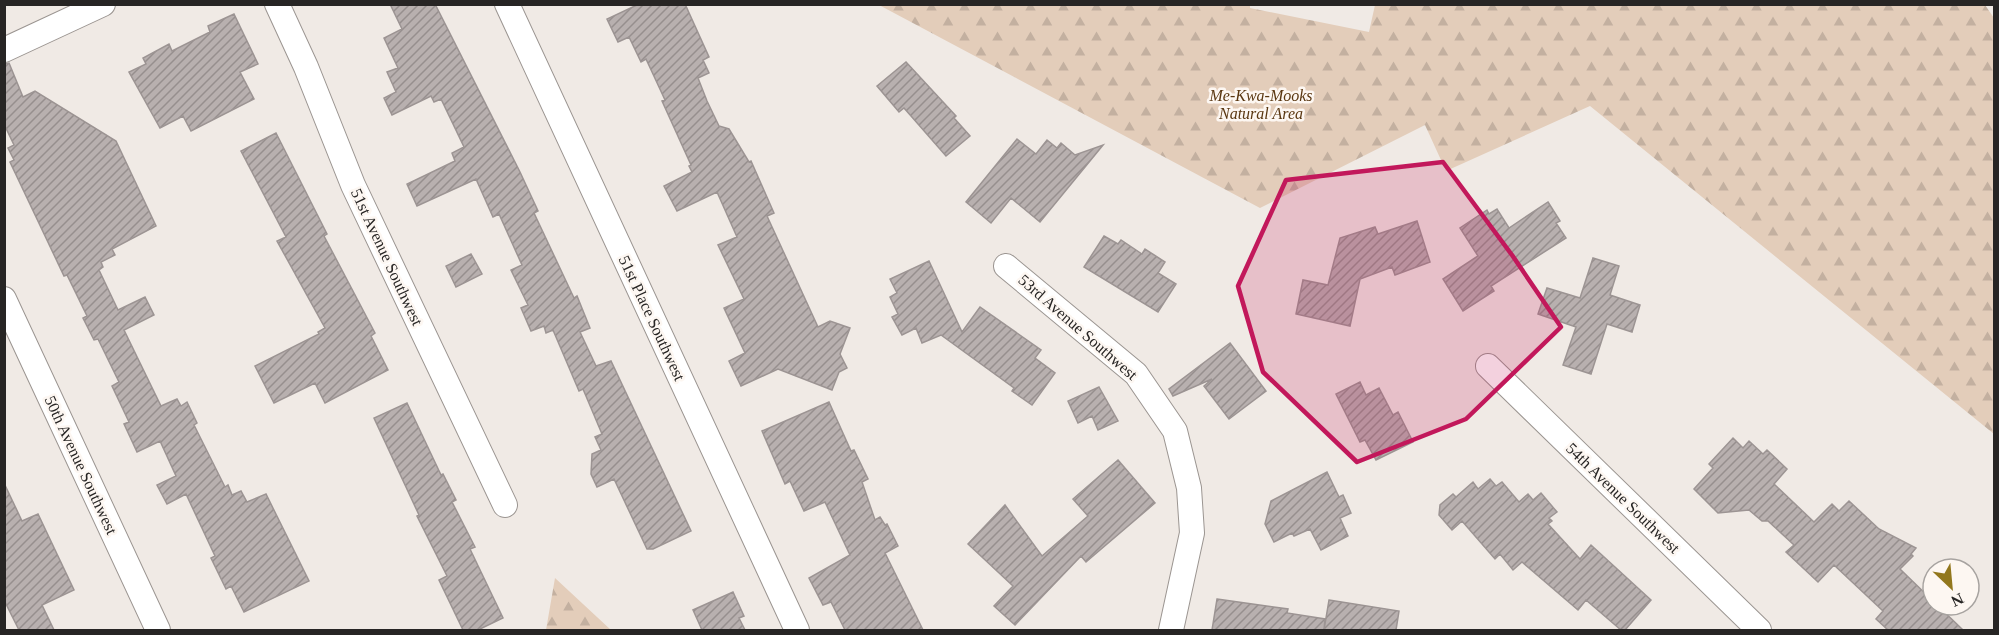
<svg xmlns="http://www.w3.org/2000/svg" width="1999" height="635" font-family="Georgia,serif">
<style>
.forest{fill:url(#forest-firs)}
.building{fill:url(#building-hatch);stroke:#9c9493;stroke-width:1.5}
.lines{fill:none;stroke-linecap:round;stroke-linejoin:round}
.street-casing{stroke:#9b9591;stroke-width:26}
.street{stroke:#fff;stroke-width:24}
.marked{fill:#c2185b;fill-opacity:0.2;stroke:#c2185b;stroke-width:4.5;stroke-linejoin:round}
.labels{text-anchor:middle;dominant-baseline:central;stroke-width:5;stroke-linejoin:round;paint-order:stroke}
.park-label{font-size:16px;font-style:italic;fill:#5a3711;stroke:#fdf7f2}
.street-label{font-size:16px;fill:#272524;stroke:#fdf7f2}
</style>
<defs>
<pattern id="forest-firs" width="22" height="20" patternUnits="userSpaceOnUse" patternTransform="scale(1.5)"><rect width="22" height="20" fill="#e3cdba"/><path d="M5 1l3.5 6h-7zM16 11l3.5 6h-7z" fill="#c3b0a0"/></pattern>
<pattern id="building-hatch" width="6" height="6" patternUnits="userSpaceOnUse" patternTransform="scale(1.5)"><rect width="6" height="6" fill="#b8b0af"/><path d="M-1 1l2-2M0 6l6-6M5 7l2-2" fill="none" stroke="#968f8e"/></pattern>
</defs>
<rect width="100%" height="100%" fill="#f0eae5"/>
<path class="forest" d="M 1375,5 L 1985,5 L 1994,18 L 1994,434 L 1590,106 L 1446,171 L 1425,125 L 1260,208 L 879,5 L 1250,5 L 1250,8 L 1369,32 Z
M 555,578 L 611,630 L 546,630 Z"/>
<path class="building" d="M 390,4 L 435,4 L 520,172 L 538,211 L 534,213 L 574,298 L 577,296 L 590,328 L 580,332 L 596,366 L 611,361 L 691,531 L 653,549 L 647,549 L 614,479 L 597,487 L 591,474 L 592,454 L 601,450 L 595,437 L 602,434 L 583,389 L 579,391 L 553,330 L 546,333 L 544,326 L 531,331 L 521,308 L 528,305 L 511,270 L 522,265 L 499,214 L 493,217 L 476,179 L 417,206 L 407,184 L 455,161 L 452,153 L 464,147 L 441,99 L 434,102 L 431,96 L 392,115 L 384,98 L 396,92 L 387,72 L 398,68 L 384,38 L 402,29 Z
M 639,4 L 685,4 L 709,57 L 703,60 L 709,73 L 698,78 L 707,101 L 719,126 L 729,129 L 749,162 L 751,161 L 774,213 L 767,216 L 818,327 L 830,321 L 850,328 L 840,354 L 847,368 L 839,372 L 832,390 L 778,369 L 741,386 L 729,361 L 745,353 L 724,308 L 744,299 L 718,245 L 737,237 L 717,192 L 677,211 L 664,186 L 692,172 L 689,166 L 691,165 L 662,101 L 665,100 L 646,59 L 641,62 L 629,37 L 618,42 L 607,19 Z
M 234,14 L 258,64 L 240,72 L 254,99 L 191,131 L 183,116 L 160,128 L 129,72 L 146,64 L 143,58 L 169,44 L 172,51 L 210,32 L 208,26 Z
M 906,62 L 956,116 L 954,118 L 970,136 L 946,156 L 904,108 L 899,112 L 877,86 Z
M 9,63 L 23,97 L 35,91 L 116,141 L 156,226 L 112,249 L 115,255 L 101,262 L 103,267 L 99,270 L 118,310 L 145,297 L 154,315 L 124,330 L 161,406 L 177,399 L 181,406 L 187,402 L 197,423 L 194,425 L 225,487 L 228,485 L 232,495 L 241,491 L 247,502 L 266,494 L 309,581 L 244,612 L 231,586 L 226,589 L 211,558 L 215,556 L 186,494 L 167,504 L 157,485 L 176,476 L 160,441 L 137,452 L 124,424 L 129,422 L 112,386 L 119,382 L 98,339 L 94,340 L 83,318 L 87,316 L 67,275 L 64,276 L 10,162 L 14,160 L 8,148 L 14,145 L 4,124 L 4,64 Z
M 276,133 L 327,234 L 324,236 L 375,333 L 371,336 L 388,370 L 325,403 L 315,383 L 274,403 L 255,366 L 319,334 L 318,332 L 325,328 L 277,241 L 286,237 L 241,151 Z
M 1017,139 L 1036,154 L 1047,140 L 1057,148 L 1061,143 L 1075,155 L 1103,145 L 1040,222 L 1011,198 L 991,223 L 966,202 Z
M 1548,202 L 1560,221 L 1556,223 L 1566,238 L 1491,286 L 1494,291 L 1463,311 L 1443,279 L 1478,256 L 1460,228 L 1487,210 L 1489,214 L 1497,209 L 1509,228 Z
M 1417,221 L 1430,262 L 1395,275 L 1392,267 L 1360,279 L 1350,326 L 1296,314 L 1303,280 L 1328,285 L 1340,238 L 1375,227 L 1378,234 Z
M 1104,236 L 1118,244 L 1121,240 L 1142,254 L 1145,249 L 1165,262 L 1158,273 L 1176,284 L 1158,312 L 1084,267 Z
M 471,254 L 482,274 L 456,287 L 446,266 Z
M 1593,258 L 1619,266 L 1610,295 L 1640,305 L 1632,332 L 1607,324 L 1591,374 L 1563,365 L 1576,327 L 1538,314 L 1547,288 L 1580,298 Z
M 929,261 L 962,332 L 980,307 L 1041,350 L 1035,358 L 1055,373 L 1032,405 L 1012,391 L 1014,388 L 941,335 L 922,343 L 916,328 L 902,335 L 892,317 L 898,314 L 890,297 L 897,293 L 890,279 Z
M 1230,343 L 1266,391 L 1229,419 L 1204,386 L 1212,379 L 1173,396 L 1169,389 Z
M 1360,382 L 1366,395 L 1379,388 L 1393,415 L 1398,412 L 1413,442 L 1376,460 L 1365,440 L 1360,442 L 1336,394 Z
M 1099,387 L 1118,421 L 1098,430 L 1092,416 L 1078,423 L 1068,401 Z
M 829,402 L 851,451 L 854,450 L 868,479 L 862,482 L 875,520 L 880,517 L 885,525 L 887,524 L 898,546 L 885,553 L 923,630 L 845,630 L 831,602 L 823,605 L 809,578 L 850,555 L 825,502 L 804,511 L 790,481 L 785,484 L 762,431 Z
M 407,403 L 441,475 L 443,474 L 456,500 L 452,502 L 475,547 L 470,549 L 503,618 L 478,630 L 463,630 L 439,580 L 447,576 L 417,516 L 419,515 L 374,418 Z
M 1733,438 L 1743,448 L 1749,441 L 1763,454 L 1767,450 L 1787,469 L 1774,484 L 1814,522 L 1832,504 L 1839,511 L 1849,501 L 1879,529 L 1916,548 L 1911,554 L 1913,556 L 1900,569 L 1933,601 L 1933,605 L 1937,605 L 1963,630 L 1888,630 L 1876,619 L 1883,611 L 1834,565 L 1818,582 L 1786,552 L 1794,545 L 1768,521 L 1762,521 L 1749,510 L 1718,513 L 1694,489 L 1713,468 L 1709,464 Z
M 1118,460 L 1155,503 L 1086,562 L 1081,556 L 1015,625 L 994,606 L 1013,586 L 968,544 L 1005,505 L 1042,556 L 1088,516 L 1073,499 Z
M 1327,472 L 1339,497 L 1343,495 L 1351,513 L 1340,518 L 1348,536 L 1321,550 L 1310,529 L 1294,536 L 1292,533 L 1274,542 L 1265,524 L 1271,501 Z
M 1490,479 L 1496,486 L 1502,482 L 1519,502 L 1528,494 L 1533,500 L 1541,493 L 1557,512 L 1549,518 L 1552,521 L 1548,524 L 1580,559 L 1591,545 L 1651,600 L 1625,630 L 1621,630 L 1586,600 L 1578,610 L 1522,562 L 1513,570 L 1500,554 L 1495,559 L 1462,521 L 1452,530 L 1439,515 L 1440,505 L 1453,494 L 1456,497 L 1473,482 L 1478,489 Z
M 4,483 L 22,521 L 38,514 L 74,590 L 42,605 L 54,630 L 19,630 L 4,600 Z
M 733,592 L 744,616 L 739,618 L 745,630 L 702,630 L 693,610 Z
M 1217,599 L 1288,609 L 1287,613 L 1325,619 L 1324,630 L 1212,630 Z
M 1329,600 L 1399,611 L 1396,630 L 1324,630 Z"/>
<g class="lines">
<defs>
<path id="street" d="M 277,4 L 306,67 L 353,185 L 505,505
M 507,4 L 797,630
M 4,50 L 103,4
M 1006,266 L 1136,374 L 1175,431 L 1189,488 L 1192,533 L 1171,630
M 4,299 L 158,630
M 1488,366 L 1759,630"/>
</defs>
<use href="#street" class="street-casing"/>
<use href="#street" class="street"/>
</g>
<path class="marked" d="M 1443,162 L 1512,255 L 1561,327 L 1466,419 L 1357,462 L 1263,372 L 1238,286 L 1286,180 Z"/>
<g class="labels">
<g class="park-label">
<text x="1261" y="95">Me-Kwa-Mooks<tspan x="1261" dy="18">Natural Area</tspan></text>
</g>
<g class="street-label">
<text transform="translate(387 257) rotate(65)">51st Avenue Southwest</text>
<text transform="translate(652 318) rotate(65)">51st Place Southwest</text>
<text transform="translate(1078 327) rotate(41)">53rd Avenue Southwest</text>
<text transform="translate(81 465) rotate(65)">50th Avenue Southwest</text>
<text transform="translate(1623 498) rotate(44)">54th Avenue Southwest</text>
</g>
</g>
<rect width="1999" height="635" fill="none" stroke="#272524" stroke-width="12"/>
<g transform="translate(1951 587) rotate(154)"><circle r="28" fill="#fdf7f2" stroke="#a7a3a0" stroke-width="1.5"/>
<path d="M0-4.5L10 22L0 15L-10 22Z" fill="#92771d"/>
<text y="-9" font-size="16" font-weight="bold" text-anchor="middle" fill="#272524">N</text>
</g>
</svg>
